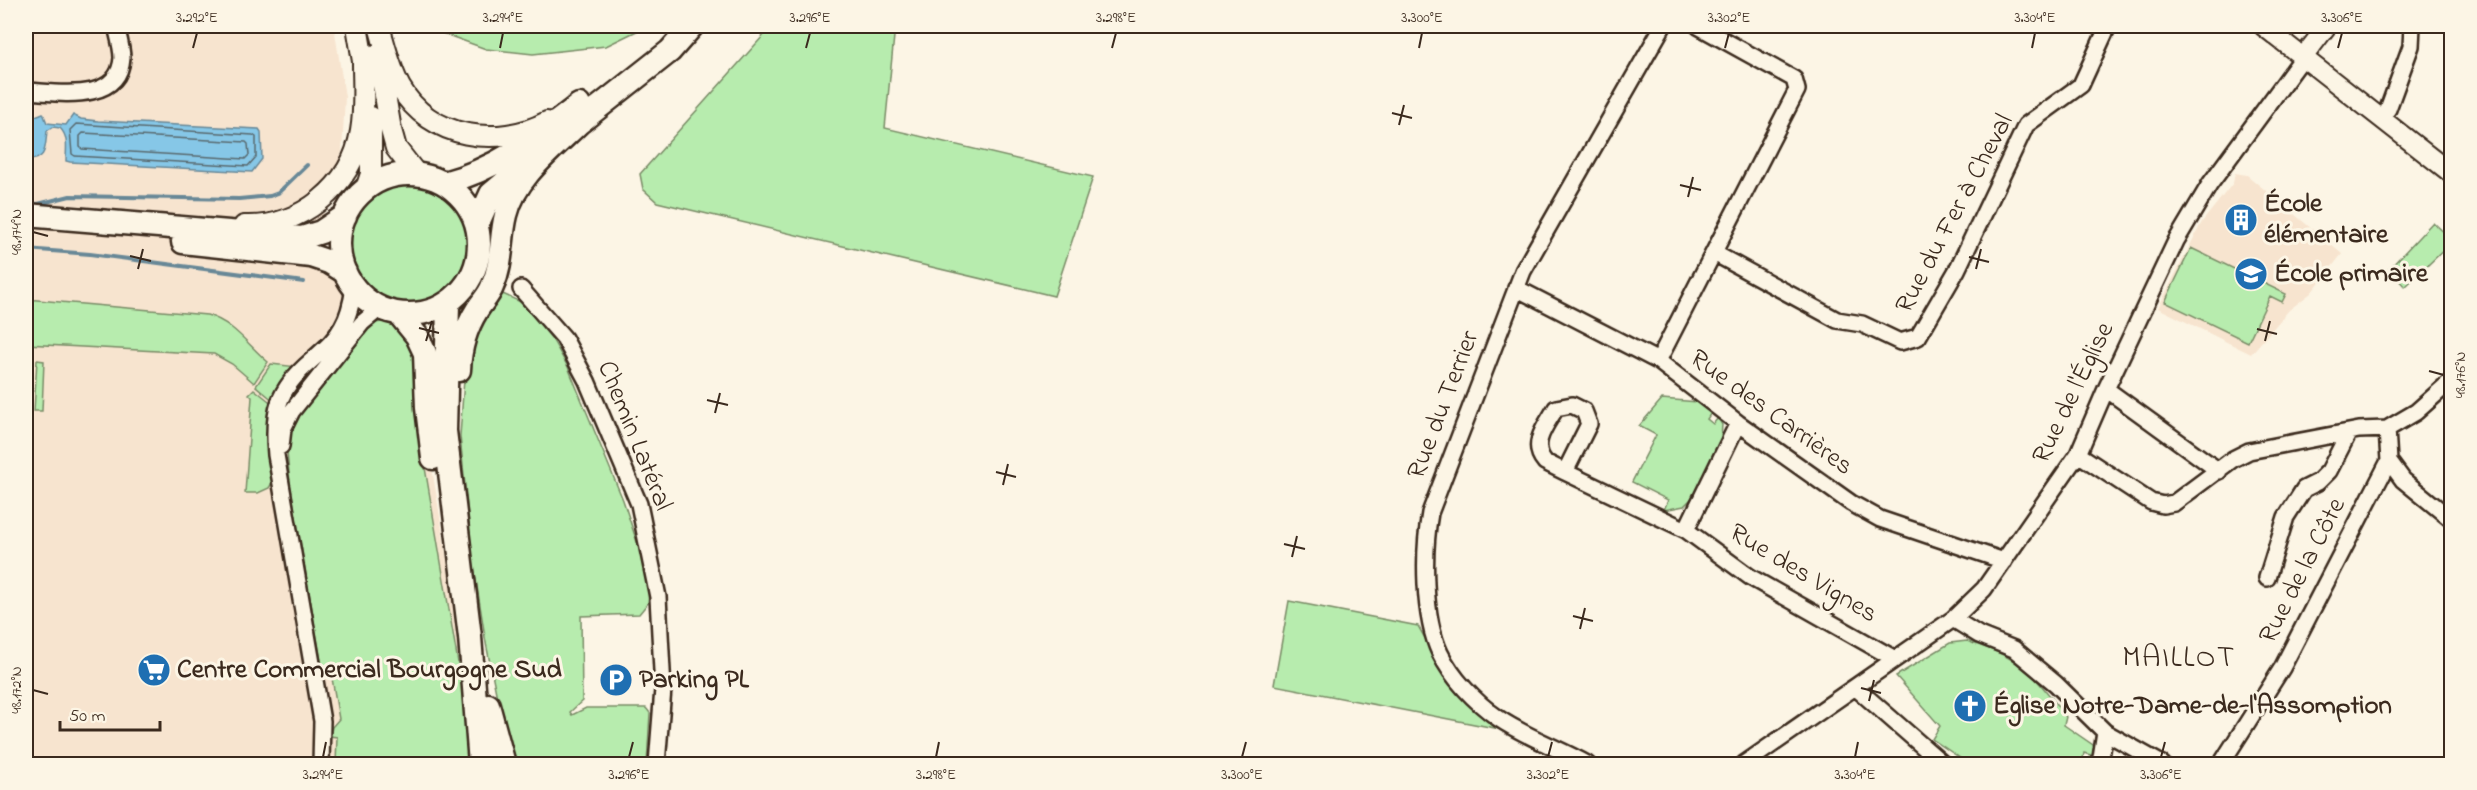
<svg xmlns="http://www.w3.org/2000/svg" width="2477" height="790" font-family="'Indie Flower',sans-serif">
<style>
.built{fill:#f7e4cf}
.green{fill:#b7ecae;stroke:#798b66;stroke-width:1.5}
.water{fill:#86c7e7;stroke:#688897;stroke-width:1.5}
.lines{fill:none;stroke-linecap:round;stroke-linejoin:round}
.shore{stroke:#59696e;stroke-width:1.5}
.stream{stroke:#688897;stroke-width:4}
.minor-casing{stroke:#3b2a1e;stroke-width:20}
.tertiary-casing{stroke:#3b2a1e;stroke-width:22}
.secondary-casing{stroke:#3b2a1e;stroke-width:24}
.primary-casing{stroke:#3b2a1e;stroke-width:27}
.minor{stroke:#fcf5e5;stroke-width:15}
.tertiary{stroke:#fcf5e5;stroke-width:18}
.secondary{stroke:#fcf5e5;stroke-width:20}
.primary{stroke:#fcf5e5;stroke-width:22}
.ticks{fill:none;stroke:#3b2a1e;stroke-width:2}
.labels{text-anchor:middle;dominant-baseline:central;stroke-width:6;stroke-linejoin:round;paint-order:stroke}
.poi-label{font-size:27px;font-weight:bold;fill:#3b2a1e;stroke:#fcf5e5;text-anchor:start}
.street-label{font-size:27px;fill:#3b2a1e;stroke:#fcf5e5}
.quarter-label{font-size:30px;letter-spacing:1.5px;fill:#3b2a1e;stroke:#fcf5e5}
.neatline{fill:none;stroke:#3b2a1e;stroke-width:2}
.ticks-label{font-size:15px;text-anchor:middle;fill:#3b2a1e}
</style>
<rect width="100%" height="100%" fill="#fcf5e5"/>
<filter id="ink" filterUnits="userSpaceOnUse"><feTurbulence type="fractalNoise" baseFrequency=".0167" numOctaves="2"/><feDisplacementMap in="SourceGraphic" scale="12" xChannelSelector="R" yChannelSelector="G"/><feConvolveMatrix kernelMatrix="1 2 1 2 8 2 1 2 1" color-interpolation-filters="sRGB"/></filter>
<g filter="url(#ink)">
<path class="built" d="M 26,26 L 334,26 L 345,97 L 342,152 L 314,246 L 410,336 L 481,764 L 26,764 Z
M 2235,173 L 2247,175 L 2342,254 L 2311,293 L 2289,310 L 2251,354 L 2158,308 L 2202,222 L 2233,183 Z"/>
<path class="green" d="M 432,26 L 647,26 L 606,46 L 533,54 L 486,49 L 442,33 Z
M 772,26 L 895,26 L 885,128 L 1093,177 L 1054,296 L 657,202 L 643,189 L 640,174 Z
M347 245a62 62 0 1 1 124 0a62 62 0 1 1-124 0Z
M 2433,222 L 2451,239 L 2451,243 L 2405,287 L 2389,269 Z
M 2191,248 L 2286,294 L 2282,302 L 2270,296 L 2248,342 L 2165,302 Z
M 496,291 L 523,303 L 552,339 L 568,367 L 623,500 L 644,563 L 649,591 L 648,603 L 639,614 L 581,616 L 582,701 L 570,712 L 572,715 L 586,708 L 646,708 L 650,713 L 647,764 L 514,764 L 506,743 L 486,643 L 472,555 L 460,436 L 466,351 Z
M 26,299 L 207,315 C 233,322 248,345 268,362 L 254,383 L 232,364 L 214,354 L 26,344 Z
M 383,322 L 396,325 L 414,348 L 420,438 L 469,728 L 468,764 L 336,764 L 337,737 L 330,736 L 332,727 L 339,719 L 332,678 L 323,673 L 290,483 L 286,442 L 297,410 L 357,335 L 373,323 Z
M 37,360 L 44,361 L 42,411 L 34,411 Z
M 271,364 L 298,367 L 275,402 L 256,386 Z
M 254,389 L 274,405 L 275,478 L 269,488 L 258,493 L 245,493 L 252,397 L 249,394 Z
M 1662,399 L 1698,402 L 1711,413 L 1707,419 L 1713,424 L 1718,418 L 1722,425 L 1721,438 L 1695,495 L 1684,506 L 1664,510 L 1668,500 L 1632,482 L 1656,435 L 1639,426 Z
M 1289,601 L 1418,626 L 1436,658 L 1500,729 L 1274,685 Z
M 1967,641 C 1980,646 1994,650 2007,657 C 2033,670 2049,695 2066,717 L 2064,725 L 2096,747 L 2101,758 L 2084,753 L 2082,764 L 1969,764 L 1932,739 L 1940,726 L 1896,676 L 1950,643 Z"/>
<path class="water" d="M 43,113 L 47,123 L 66,125 L 73,115 L 81,119 L 98,121 L 259,129 L 261,132 L 262,159 L 252,172 L 70,162 L 66,161 C 66,149 69,137 60,128 L 53,127 L 47,131 C 45,148 47,161 26,160 L 26,117 L 33,117 Z"/>
<g class="lines">
<path class="shore" d="M 76,124 L 253,135 L 256,137 L 256,157 L 248,166 L 75,156 L 72,154 L 70,130 Z
M 83,133 L 246,142 L 248,144 L 249,155 L 245,159 L 82,149 L 80,147 L 80,136 Z"/>
<path class="stream" d="M 26,203 L 38,204 L 70,196 L 239,199 L 270,196 L 278,193 L 307,165
M 26,249 L 90,254 L 304,282"/>
<defs>
<path id="minor" d="M 26,91 C 55,92 119,105 122,58 C 122,48 118,35 116,26
M 2381,118 L 2388,109 L 2411,46 L 2412,26
M 1714,253 L 1837,320 L 1862,324 L 1900,342 L 1918,337 L 1957,270 L 2026,125 L 2081,85 L 2108,26
M 1516,288 L 1658,361 L 1738,423 L 1851,503 L 1880,519 L 2004,561
M 521,289 L 564,338 L 587,381 L 639,504 L 658,597 L 663,689 L 657,764
M 1658,361 L 1797,90 L 1794,79 L 1698,26
M 2106,389 L 2219,471
M 2387,429 L 2389,461 L 2403,480 L 2452,520
M 281,446 L 283,429 L 292,411 L 362,323 L 380,308
M 2078,454 L 2151,502 L 2163,505 L 2174,503 L 2233,459 L 2249,451 L 2359,430 L 2387,429 L 2416,412 L 2452,380
M 1565,472 L 1545,462 C 1529,444 1547,424 1556,408 L 1572,405 L 1584,411 L 1589,424 L 1565,472 L 1686,530 L 1750,577 L 1895,659
M 1686,530 L 1738,423
M 2267,578 L 2286,517 L 2304,489 L 2318,482 L 2329,471 L 2349,432
M 1953,619 L 1979,635 L 2014,649 L 2056,684 L 2105,732 L 2162,764
M 1855,687 L 1943,764
M 321,764 L 322,721 L 276,455 C 272,412 277,390 311,361 C 323,350 334,342 342,327 C 349,316 352,301 354,288
M 1587,764 C 1558,748 1524,736 1498,718 C 1475,702 1452,678 1440,653 C 1423,617 1423,552 1430,513 L 1523,271 L 1663,26
M 1744,764 L 1953,619 L 1984,589 L 2078,454 L 2106,389 L 2176,241 L 2210,184 L 2304,56
M 2100,764 L 2105,732
M 2221,764 L 2282,668 L 2389,461"/>
<path id="tertiary" d="M 2263,26 L 2452,174
M 2304,56 L 2327,26"/>
<path id="secondary" d="M 357,26 L 365,73
M 379,26 C 385,46 390,69 400,87 C 430,139 498,148 547,122
M 378,54 L 391,130 L 396,148 L 417,175
M 366,189 L 371,174 L 371,117
M 244,226 C 300,228 352,187 361,131 C 365,109 363,84 363,62"/>
<path id="primary" d="M 570,130 L 670,51 L 692,26
M339 244a70 70 0 1 1 140 0a70 70 0 1 1-140 0Z
M 444,183 C 498,169 535,139 579,105
M 26,215 L 302,238 L 321,232 L 345,216
M 477,225 L 491,194 L 528,163
M 183,242 L 311,256 L 329,262 L 345,272
M 448,303 L 445,431 L 470,637 L 480,764
M 399,314 L 417,336 L 425,353 L 427,408 L 433,458
M 459,370 C 460,347 465,329 477,310 C 482,302 489,295 492,287 C 503,263 500,239 506,215 C 515,176 555,147 582,120
M 488,705 L 504,764"/>
</defs>
<use href="#minor" class="minor-casing"/>
<use href="#tertiary" class="tertiary-casing"/>
<use href="#secondary" class="secondary-casing"/>
<use href="#primary" class="primary-casing"/>
<use href="#minor" class="minor"/>
<use href="#tertiary" class="tertiary"/>
<use href="#secondary" class="secondary"/>
<use href="#primary" class="primary"/>
</g>
</g>
<path class="ticks" d="M 193,48 L 197,33M 500,48 L 503,33M 806,48 L 810,33M 1112,48 L 1116,33M 1419,48 L 1422,33M 1725,48 L 1729,33M 2032,48 L 2035,33M 2338,48 L 2342,33M 1392,113 L 1412,118M 1399,125 L 1404,105M 1680,185 L 1701,190M 1688,197 L 1693,177M 33,232 L 48,236M 130,256 L 151,261M 1969,257 L 1989,262M 138,269 L 143,249M 1976,269 L 1981,249M 419,328 L 439,333M 2257,329 L 2277,334M 426,341 L 432,321M 2265,341 L 2270,321M 2429,371 L 2444,375M 707,400 L 728,405M 715,413 L 720,393M 996,472 L 1016,477M 1003,485 L 1008,464M 1284,544 L 1305,549M 1292,557 L 1297,536M 1573,616 L 1593,621M 1580,629 L 1585,608M 1861,688 L 1881,693M 33,690 L 48,694M 1869,701 L 1874,680M 323,757 L 326,742M 629,757 L 633,742M 936,757 L 939,742M 1242,757 L 1246,742M 1548,757 L 1552,742M 1855,757 L 1858,742M 2161,757 L 2165,742"/>
<defs>
<symbol id="building-disc" viewBox="-11 -11 22 22"><circle r="9.5" fill="#1f6fb2" stroke="#fcf5e5"/><path d="M-4-6H4V6H1V3H-1V6H-4ZM-2.5-4.3h1.7v1.8h-1.7ZM.8-4.3h1.7v1.8H.8ZM-2.5-1h1.7V.8h-1.7ZM.8-1h1.7V.8H.8Z" fill="#fff"/></symbol>
<symbol id="school-disc" viewBox="-11 -11 22 22"><circle r="9.5" fill="#1f6fb2" stroke="#fcf5e5"/><path d="M0-5L7-2L0 1L-7-2ZM-4 1L0 2.5L4 1V4Q0 6-4 4Z" fill="#fff"/></symbol>
<symbol id="supermarket-disc" viewBox="-11 -11 22 22"><circle r="9.5" fill="#1f6fb2" stroke="#fcf5e5"/><path d="M-6-5.5h2.5l.6 2H6L4.5 2H-2.5L-4.4-4H-6ZM-1.5 3.2a1.3 1.3 0 1 0 .1 0ZM3 3.2a1.3 1.3 0 1 0 .1 0Z" fill="#fff"/></symbol>
<symbol id="parking-disc" viewBox="-11 -11 22 22"><circle r="9.5" fill="#1f6fb2" stroke="#fcf5e5"/><path d="M-3.5-5.5H1a3.5 3.5 0 0 1 0 7H-1V5.5H-3.5ZM-1-3.4V-.6H.8a1.4 1.4 0 0 0 0-2.8Z" fill="#fff"/></symbol>
<symbol id="church-disc" viewBox="-11 -11 22 22"><circle r="9.5" fill="#1f6fb2" stroke="#fcf5e5"/><path d="M-1.2-6h2.4v3.5h3.3v2.4h-3.3V6h-2.4V-.1h-3.3v-2.4h3.3Z" fill="#fff"/></symbol>
</defs>
<g fill-rule="evenodd">
<use href="#building-disc" x="2222" y="201" width="38" height="38"/>
<use href="#school-disc" x="2232" y="255" width="38" height="38"/>
<use href="#supermarket-disc" x="135" y="651" width="38" height="38"/>
<use href="#parking-disc" x="597" y="661" width="38" height="38"/>
<use href="#church-disc" x="1951" y="687" width="38" height="38"/>
</g>
<g class="labels">
<g class="poi-label">
<text x="2264" y="204">École<tspan x="2264" dy="31">élémentaire</tspan></text>
<text x="2274" y="274">École primaire</text>
<text x="177" y="670">Centre Commercial Bourgogne Sud</text>
<text x="639" y="680">Parking PL</text>
<text x="1993" y="706">Église Notre-Dame-de-l'Assomption</text>
</g>
<g class="street-label">
<text transform="translate(1955 214) rotate(-62)">Rue du Fer à Cheval</text>
<text transform="translate(2074 393) rotate(-64)">Rue de l'Église</text>
<text transform="translate(1444 405) rotate(-69)">Rue du Terrier</text>
<text transform="translate(1771 413) rotate(36)">Rue des Carrières</text>
<text transform="translate(634 436) rotate(68)">Chemin Latéral</text>
<text transform="translate(2303 571) rotate(-63)">Rue de la Côte</text>
<text transform="translate(1803 574) rotate(31)">Rue des Vignes</text>
</g>
<g class="quarter-label">
<text x="2179" y="659">MAILLOT</text>
</g>
</g>
<rect width="2477" height="790" fill="none" stroke="#fcf5e5" stroke-width="66"/>
<path d="M60 721v9h100v-9" fill="none" stroke="#3b2a1e" stroke-width="3"/>
<text x="69" y="721" font-size="18" fill="#3b2a1e" stroke="#fcf5e5" stroke-width="4.5" paint-order="stroke">50 m</text>
<rect x="33" y="33" width="2411" height="724" class="neatline"/>
<g class="ticks-label">
<text x="197" y="22">3.292°E</text>
<text x="503" y="22">3.294°E</text>
<text x="810" y="22">3.296°E</text>
<text x="1116" y="22">3.298°E</text>
<text x="1422" y="22">3.300°E</text>
<text x="1729" y="22">3.302°E</text>
<text x="2035" y="22">3.304°E</text>
<text x="2342" y="22">3.306°E</text>
<text transform="translate(16 232) rotate(-90)" y="5">48.174°N</text>
<text transform="translate(2460 375) rotate(-90)" y="5">48.176°N</text>
<text transform="translate(16 690) rotate(-90)" y="5">48.172°N</text>
<text x="323" y="779">3.294°E</text>
<text x="629" y="779">3.296°E</text>
<text x="936" y="779">3.298°E</text>
<text x="1242" y="779">3.300°E</text>
<text x="1548" y="779">3.302°E</text>
<text x="1855" y="779">3.304°E</text>
<text x="2161" y="779">3.306°E</text>
</g>
</svg>
